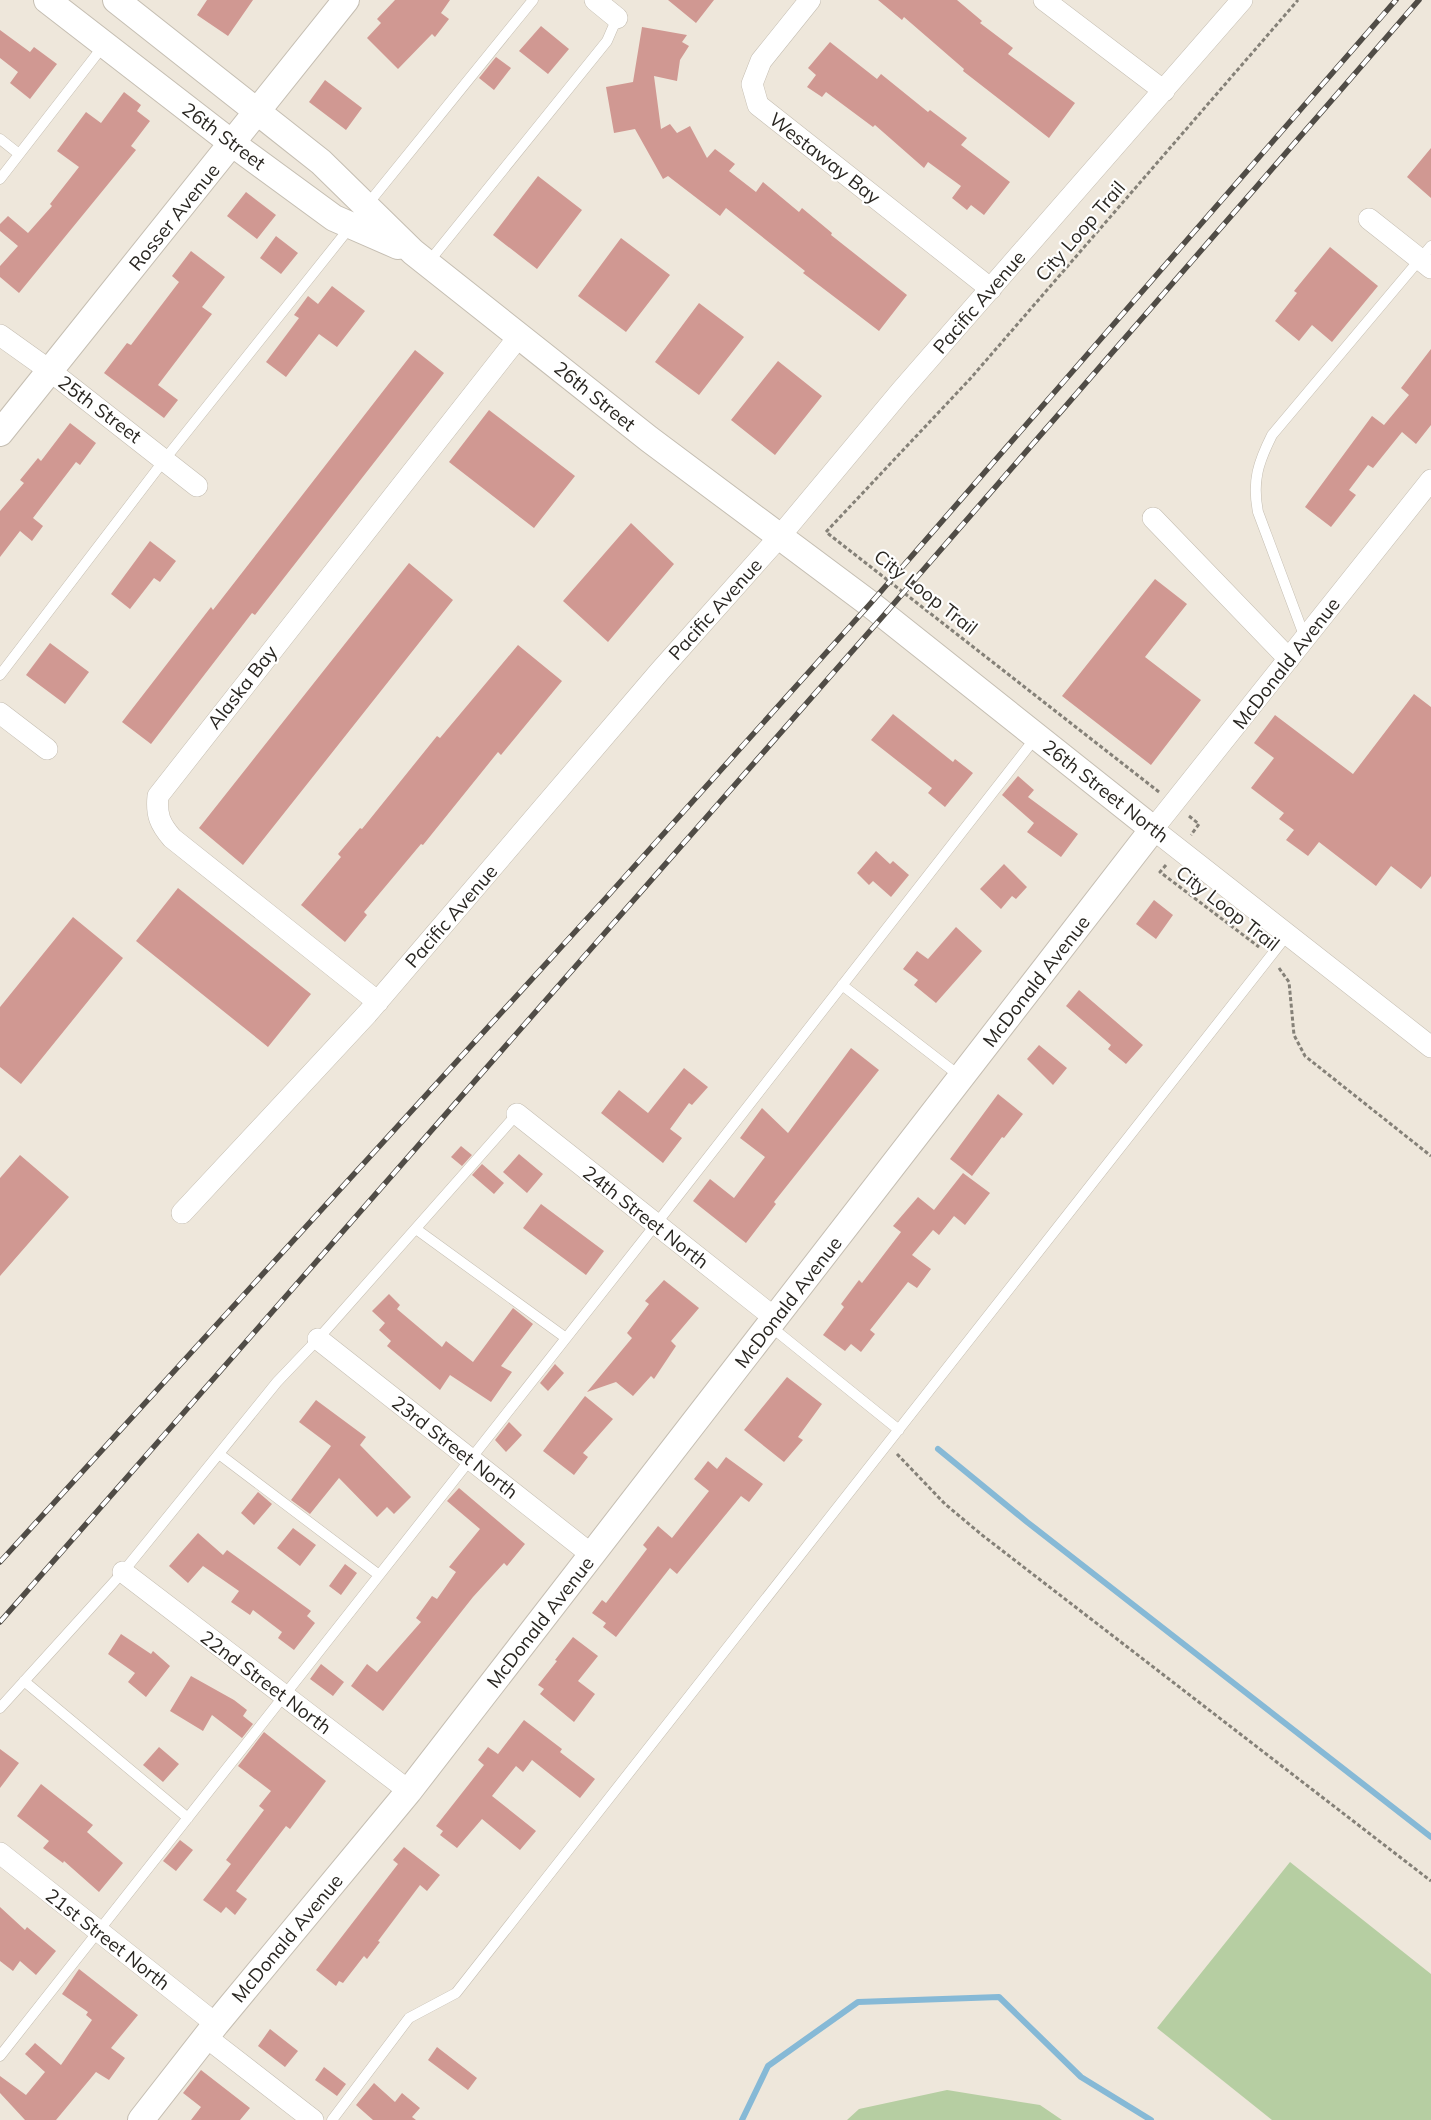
<svg xmlns="http://www.w3.org/2000/svg" width="1431" height="2120" font-family="Mulish,sans-serif">
<style>
.green{fill:#b6cea2}
.lines{fill:none;stroke-linecap:round;stroke-linejoin:round}
.stream{stroke:#86b9d6;stroke-width:6}
.building{fill:#d09892}
.service-casing{stroke:#c5beb2;stroke-width:11}
.minor-casing{stroke:#c5beb2;stroke-width:22}
.tertiary-casing{stroke:#c5beb2;stroke-width:28}
.path{stroke:#858178;stroke-width:3;stroke-dasharray:4 2.5;stroke-linecap:butt}
.service{stroke:#fff;stroke-width:10}
.minor{stroke:#fff;stroke-width:21}
.tertiary{stroke:#fff;stroke-width:26}
.rail-casing{stroke:#504c46;stroke-width:5.5}
.rail{stroke:#fff;stroke-width:4;stroke-dasharray:11;stroke-linecap:butt}
.labels{text-anchor:middle;dominant-baseline:central;stroke-width:4.5;stroke-linejoin:round;paint-order:stroke}
.street-label{font-size:19px;fill:#292621;stroke:#fff}
</style>
<rect width="100%" height="100%" fill="#eee7db"/>
<path class="green" d="M 1290,1862 L 1431,1974 L 1431,2120 L 1272,2120 L 1157,2028 Z
M 947,2090 L 1040,2105 L 1062,2120 L 847,2120 L 859,2109 Z"/>
<g class="lines">
<path class="stream" d="M 938,1449 L 1027,1522 L 1431,1837
M 742,2120 L 768,2066 L 858,2002 L 999,1997 L 1081,2077 L 1151,2120"/>
</g>
<path class="building" d="M 207,0 L 253,0 L 228,36 L 197,15 Z
M 395,0 L 450,0 L 441,13 L 449,19 L 435,37 L 432,34 L 398,69 L 367,38 L 381,23 L 377,19 Z
M 668,0 L 714,0 L 696,23 Z
M 878,0 L 957,0 L 982,21 L 980,23 L 1013,48 L 1008,54 L 1075,103 L 1049,138 L 963,71 L 964,69 L 904,17 L 902,20 Z
M 541,26 L 569,49 L 548,74 L 519,51 Z
M 642,27 L 687,35 L 682,42 L 689,46 L 680,60 L 677,81 L 654,76 L 661,129 L 670,124 L 677,133 L 690,126 L 707,158 L 715,149 L 735,164 L 729,171 L 756,192 L 763,182 L 799,212 L 802,208 L 832,233 L 831,235 L 907,295 L 879,331 L 803,273 L 805,271 L 726,208 L 720,216 L 668,176 L 663,179 L 635,129 L 614,133 L 606,87 L 633,82 Z
M 0,30 L 30,52 L 34,47 L 57,64 L 30,99 L 10,83 L 18,72 L 0,58 Z
M 830,42 L 877,79 L 881,74 L 928,112 L 930,110 L 967,138 L 961,145 L 1010,182 L 984,215 L 971,205 L 967,210 L 952,198 L 961,186 L 928,162 L 924,168 L 875,125 L 873,127 L 826,92 L 822,97 L 807,87 L 816,75 L 808,68 Z
M 496,57 L 511,68 L 494,90 L 479,78 Z
M 325,80 L 362,108 L 346,130 L 309,102 Z
M 124,92 L 141,105 L 137,111 L 150,121 L 131,146 L 136,150 L 19,293 L 0,277 L 0,266 L 18,246 L 0,231 L 0,224 L 8,216 L 28,233 L 52,206 L 50,204 L 79,167 L 57,151 L 86,112 L 101,123 Z
M 1431,148 L 1431,198 L 1407,177 Z
M 538,176 L 582,210 L 537,269 L 493,235 Z
M 246,192 L 276,215 L 257,239 L 227,216 Z
M 276,236 L 298,253 L 281,274 L 260,258 Z
M 621,238 L 670,275 L 626,332 L 578,296 Z
M 1330,247 L 1378,286 L 1332,342 L 1312,325 L 1299,341 L 1275,321 L 1297,293 L 1294,291 Z
M 191,251 L 225,277 L 202,307 L 212,314 L 158,385 L 178,400 L 164,418 L 104,373 L 127,343 L 131,345 L 179,282 L 172,276 Z
M 332,286 L 365,311 L 337,347 L 319,334 L 286,377 L 266,362 L 299,318 L 294,315 L 308,296 L 318,304 Z
M 699,303 L 744,337 L 699,395 L 655,362 Z
M 1431,349 L 1431,425 L 1416,444 L 1402,432 L 1373,468 L 1368,465 L 1349,490 L 1356,495 L 1331,527 L 1305,507 L 1372,416 L 1384,425 L 1409,395 L 1401,388 Z
M 415,350 L 444,373 L 255,615 L 252,613 L 151,744 L 122,722 L 211,607 L 213,610 Z
M 778,361 L 822,396 L 775,455 L 731,420 Z
M 489,410 L 575,476 L 534,528 L 449,462 Z
M 70,423 L 96,443 L 80,465 L 76,462 L 33,518 L 43,526 L 32,541 L 20,531 L 0,557 L 0,511 L 24,483 L 20,480 L 38,458 L 41,461 Z
M 631,523 L 674,564 L 608,642 L 563,601 Z
M 150,541 L 176,561 L 160,582 L 154,578 L 130,609 L 111,594 Z
M 409,563 L 453,600 L 243,865 L 199,828 Z
M 1155,579 L 1187,604 L 1145,657 L 1201,700 L 1151,765 L 1062,696 Z
M 50,643 L 89,672 L 65,704 L 26,675 Z
M 518,645 L 562,681 L 501,755 L 498,752 L 423,845 L 421,844 L 364,912 L 367,915 L 345,942 L 301,905 L 341,857 L 338,854 L 360,828 L 362,829 L 437,736 L 440,738 Z
M 1414,694 L 1431,707 L 1431,876 L 1421,889 L 1391,866 L 1376,886 L 1319,842 L 1308,856 L 1286,840 L 1294,830 L 1279,819 L 1284,813 L 1251,788 L 1274,758 L 1254,743 L 1275,715 L 1353,774 Z
M 893,714 L 953,762 L 955,759 L 973,773 L 945,807 L 928,793 L 932,788 L 871,740 Z
M 1018,776 L 1034,790 L 1028,797 L 1078,834 L 1061,857 L 1027,832 L 1034,823 L 1002,795 Z
M 876,851 L 890,864 L 893,861 L 909,875 L 891,897 L 873,881 L 869,885 L 857,873 Z
M 1004,864 L 1027,887 L 1016,899 L 1012,896 L 1001,909 L 980,889 Z
M 178,888 L 311,994 L 268,1047 L 136,941 Z
M 1154,900 L 1173,915 L 1156,939 L 1136,924 Z
M 73,917 L 123,958 L 21,1084 L 0,1067 L 0,1007 Z
M 956,927 L 982,951 L 936,1003 L 914,985 L 918,980 L 903,969 L 917,951 L 928,959 Z
M 1079,990 L 1143,1045 L 1126,1064 L 1108,1049 L 1111,1045 L 1066,1006 Z
M 1039,1045 L 1067,1068 L 1053,1085 L 1027,1059 Z
M 851,1048 L 879,1070 L 774,1202 L 776,1204 L 746,1243 L 693,1201 L 710,1179 L 734,1198 L 765,1157 L 740,1138 L 762,1108 L 788,1133 Z
M 684,1068 L 708,1087 L 692,1105 L 689,1103 L 670,1129 L 682,1138 L 663,1163 L 601,1113 L 619,1090 L 648,1113 Z
M 998,1094 L 1023,1114 L 1004,1138 L 1002,1137 L 972,1176 L 950,1159 Z
M 461,1146 L 472,1155 L 462,1166 L 451,1157 Z
M 519,1154 L 543,1174 L 527,1193 L 503,1172 Z
M 20,1155 L 69,1197 L 0,1276 L 0,1178 Z
M 482,1164 L 504,1183 L 494,1194 L 472,1175 Z
M 963,1173 L 990,1193 L 965,1225 L 954,1216 L 939,1235 L 933,1230 L 912,1255 L 931,1269 L 917,1288 L 908,1282 L 870,1330 L 875,1334 L 861,1352 L 851,1344 L 845,1351 L 823,1335 L 844,1307 L 841,1304 L 859,1280 L 862,1283 L 901,1232 L 893,1226 L 918,1197 L 934,1210 Z
M 541,1204 L 604,1251 L 586,1275 L 523,1228 Z
M 664,1280 L 699,1308 L 671,1341 L 676,1346 L 654,1379 L 651,1376 L 633,1396 L 616,1382 L 587,1392 L 632,1338 L 627,1333 L 649,1304 L 645,1301 Z
M 389,1294 L 400,1305 L 397,1309 L 442,1347 L 446,1341 L 473,1362 L 513,1308 L 533,1324 L 501,1366 L 512,1372 L 491,1402 L 450,1375 L 440,1390 L 387,1346 L 391,1341 L 379,1330 L 385,1323 L 372,1311 Z
M 555,1364 L 564,1373 L 548,1391 L 540,1383 Z
M 787,1377 L 822,1404 L 798,1437 L 803,1440 L 784,1462 L 744,1430 Z
M 585,1396 L 613,1419 L 583,1453 L 588,1457 L 574,1475 L 543,1451 Z
M 316,1400 L 366,1437 L 360,1445 L 411,1497 L 394,1514 L 387,1507 L 377,1517 L 339,1478 L 310,1514 L 291,1500 L 331,1446 L 299,1422 Z
M 509,1422 L 522,1435 L 506,1452 L 495,1440 Z
M 726,1457 L 763,1484 L 749,1502 L 741,1496 L 677,1574 L 670,1568 L 616,1637 L 603,1627 L 606,1623 L 592,1613 L 602,1600 L 606,1603 L 647,1549 L 643,1545 L 658,1526 L 672,1538 L 709,1491 L 694,1479 L 708,1461 L 717,1469 Z
M 459,1488 L 525,1544 L 507,1566 L 504,1563 L 473,1597 L 383,1711 L 351,1686 L 367,1664 L 377,1672 L 421,1622 L 416,1618 L 432,1596 L 437,1599 L 456,1572 L 449,1567 L 480,1529 L 447,1501 Z
M 258,1492 L 272,1504 L 254,1525 L 241,1513 Z
M 293,1528 L 316,1545 L 300,1566 L 277,1548 Z
M 198,1533 L 223,1555 L 227,1550 L 311,1611 L 307,1616 L 315,1623 L 294,1650 L 278,1638 L 282,1632 L 253,1610 L 250,1615 L 231,1602 L 239,1591 L 203,1566 L 188,1583 L 169,1566 Z
M 345,1564 L 357,1573 L 341,1595 L 329,1586 Z
M 121,1634 L 151,1654 L 153,1651 L 170,1666 L 146,1697 L 128,1682 L 135,1673 L 108,1654 Z
M 573,1637 L 598,1656 L 578,1681 L 595,1694 L 574,1722 L 540,1694 L 544,1689 L 538,1685 L 557,1661 L 555,1660 Z
M 321,1664 L 344,1682 L 333,1696 L 310,1679 Z
M 191,1676 L 234,1700 L 247,1710 L 243,1716 L 253,1724 L 242,1738 L 212,1715 L 203,1731 L 170,1711 Z
M 524,1720 L 562,1749 L 560,1752 L 595,1779 L 580,1798 L 532,1760 L 523,1772 L 516,1766 L 492,1796 L 536,1831 L 520,1850 L 482,1819 L 457,1848 L 440,1835 L 443,1831 L 436,1826 L 484,1765 L 478,1760 L 488,1747 L 498,1754 Z
M 264,1732 L 326,1781 L 290,1829 L 286,1826 L 236,1891 L 247,1899 L 235,1915 L 226,1907 L 221,1913 L 203,1900 L 231,1864 L 226,1860 L 264,1810 L 259,1806 L 271,1791 L 238,1766 Z
M 159,1747 L 179,1764 L 163,1782 L 143,1765 Z
M 0,1749 L 19,1763 L 0,1788 Z
M 41,1784 L 93,1825 L 87,1832 L 123,1863 L 99,1892 L 64,1861 L 63,1863 L 43,1848 L 49,1841 L 17,1816 Z
M 180,1840 L 193,1850 L 176,1871 L 163,1861 Z
M 404,1847 L 440,1875 L 427,1891 L 420,1885 L 378,1941 L 380,1942 L 367,1959 L 364,1956 L 343,1983 L 339,1981 L 336,1986 L 316,1970 L 398,1864 L 393,1860 Z
M 0,1907 L 25,1930 L 27,1927 L 56,1951 L 36,1975 L 20,1961 L 13,1971 L 0,1961 Z
M 79,1969 L 138,2015 L 111,2048 L 125,2058 L 109,2080 L 96,2072 L 56,2120 L 25,2120 L 0,2093 L 0,2076 L 26,2095 L 45,2072 L 25,2054 L 35,2043 L 61,2065 L 92,2020 L 86,2015 L 88,2012 L 62,1994 Z
M 270,2029 L 298,2051 L 285,2067 L 258,2046 Z
M 437,2047 L 477,2078 L 468,2090 L 428,2060 Z
M 324,2067 L 346,2084 L 337,2096 L 315,2080 Z
M 201,2070 L 250,2108 L 240,2120 L 191,2120 L 201,2107 L 183,2093 Z
M 374,2083 L 395,2102 L 402,2093 L 420,2108 L 412,2117 L 416,2120 L 373,2120 L 356,2105 Z"/>
<g class="lines">
<defs>
<path id="service" d="M 0,139 L 19,154
M 0,179 L 104,45
M 367,205 L 533,0
M 427,264 L 607,41 L 617,18
M 1305,638 L 1258,512 C 1252,481 1258,463 1272,435 L 1431,246
M 0,675 L 165,459 L 351,226
M 842,985 L 961,1077
M 416,1229 L 566,1338
M 770,1326 L 899,1430
M 219,1454 L 379,1575
M 24,1681 L 188,1818
M 0,1708 L 123,1572 L 277,1382 L 318,1339 L 517,1114
M 0,2056 L 656,1224 L 1036,737
M 332,2120 L 409,2018 L 456,1993 L 1288,934"/>
<path id="minor" d="M 595,0 L 617,18
M 810,0 L 761,61 L 752,84 L 758,105 L 991,289
M 1044,0 L 1164,91
M 1369,219 L 1431,268
M 0,335 L 49,370 L 197,486
M 1431,480 L 1153,829 L 1431,1047
M 1153,518 L 1289,659
M 0,713 L 47,749
M 378,1002 L 172,838 C 160,824 156,815 158,796 L 520,335
M 517,1114 L 776,1319
M 182,1213 L 367,1014 L 660,671 L 780,536 L 901,391 L 1242,0
M 318,1339 L 592,1555
M 123,1572 L 409,1791
M 0,1853 L 216,2024
M 206,2037 L 313,2120"/>
<path id="tertiary" d="M 47,0 L 233,144 L 334,218 L 398,246
M 116,0 L 321,162 L 413,252 L 649,439 L 870,604 L 1153,829 L 409,1791 L 216,2024 L 141,2120
M 0,433 L 346,0"/>
</defs>
<use href="#service" class="service-casing"/>
<use href="#minor" class="minor-casing"/>
<use href="#tertiary" class="tertiary-casing"/>
<path class="path" d="M 1159,792 L 826,532 L 970,379 L 1298,0
M 1189,816 L 1199,824 L 1191,835
M 1166,865 L 1160,872 L 1259,947
M 1279,968 L 1289,982 L 1294,1035 L 1305,1056 L 1431,1156
M 897,1454 L 945,1504 L 982,1535 L 1431,1881"/>
<use href="#service" class="service"/>
<use href="#minor" class="minor"/>
<use href="#tertiary" class="tertiary"/>
<defs>
<path id="rail" d="M 0,1562 L 605,899 L 870,604 L 1396,0
M 0,1622 L 884,615 L 1419,0"/>
</defs>
<use href="#rail" class="rail-casing"/>
<use href="#rail" class="rail"/>
</g>
<g class="labels">
<g class="street-label">
<text transform="translate(224 136) rotate(37)">26th Street</text>
<text transform="translate(825 158) rotate(38)">Westaway Bay</text>
<text transform="translate(174 217) rotate(-51)">Rosser Avenue</text>
<text transform="translate(1080 231) rotate(-49)">City Loop Trail</text>
<text transform="translate(979 302) rotate(-49)">Pacific Avenue</text>
<text transform="translate(595 396) rotate(39)">26th Street</text>
<text transform="translate(100 409) rotate(37)">25th Street</text>
<text transform="translate(926 592) rotate(38)">City Loop Trail</text>
<text transform="translate(715 609) rotate(-48)">Pacific Avenue</text>
<text transform="translate(1286 663) rotate(-52)">McDonald Avenue</text>
<text transform="translate(242 687) rotate(-52)">Alaska Bay</text>
<text transform="translate(1106 791) rotate(38)">26th Street North</text>
<text transform="translate(1228 908) rotate(38)">City Loop Trail</text>
<text transform="translate(451 916) rotate(-49)">Pacific Avenue</text>
<text transform="translate(1036 981) rotate(-52)">McDonald Avenue</text>
<text transform="translate(646 1217) rotate(38)">24th Street North</text>
<text transform="translate(788 1302) rotate(-52)">McDonald Avenue</text>
<text transform="translate(455 1447) rotate(38)">23rd Street North</text>
<text transform="translate(540 1622) rotate(-52)">McDonald Avenue</text>
<text transform="translate(266 1682) rotate(37)">22nd Street North</text>
<text transform="translate(287 1938) rotate(-50)">McDonald Avenue</text>
<text transform="translate(108 1939) rotate(38)">21st Street North</text>
</g>
</g>
</svg>
